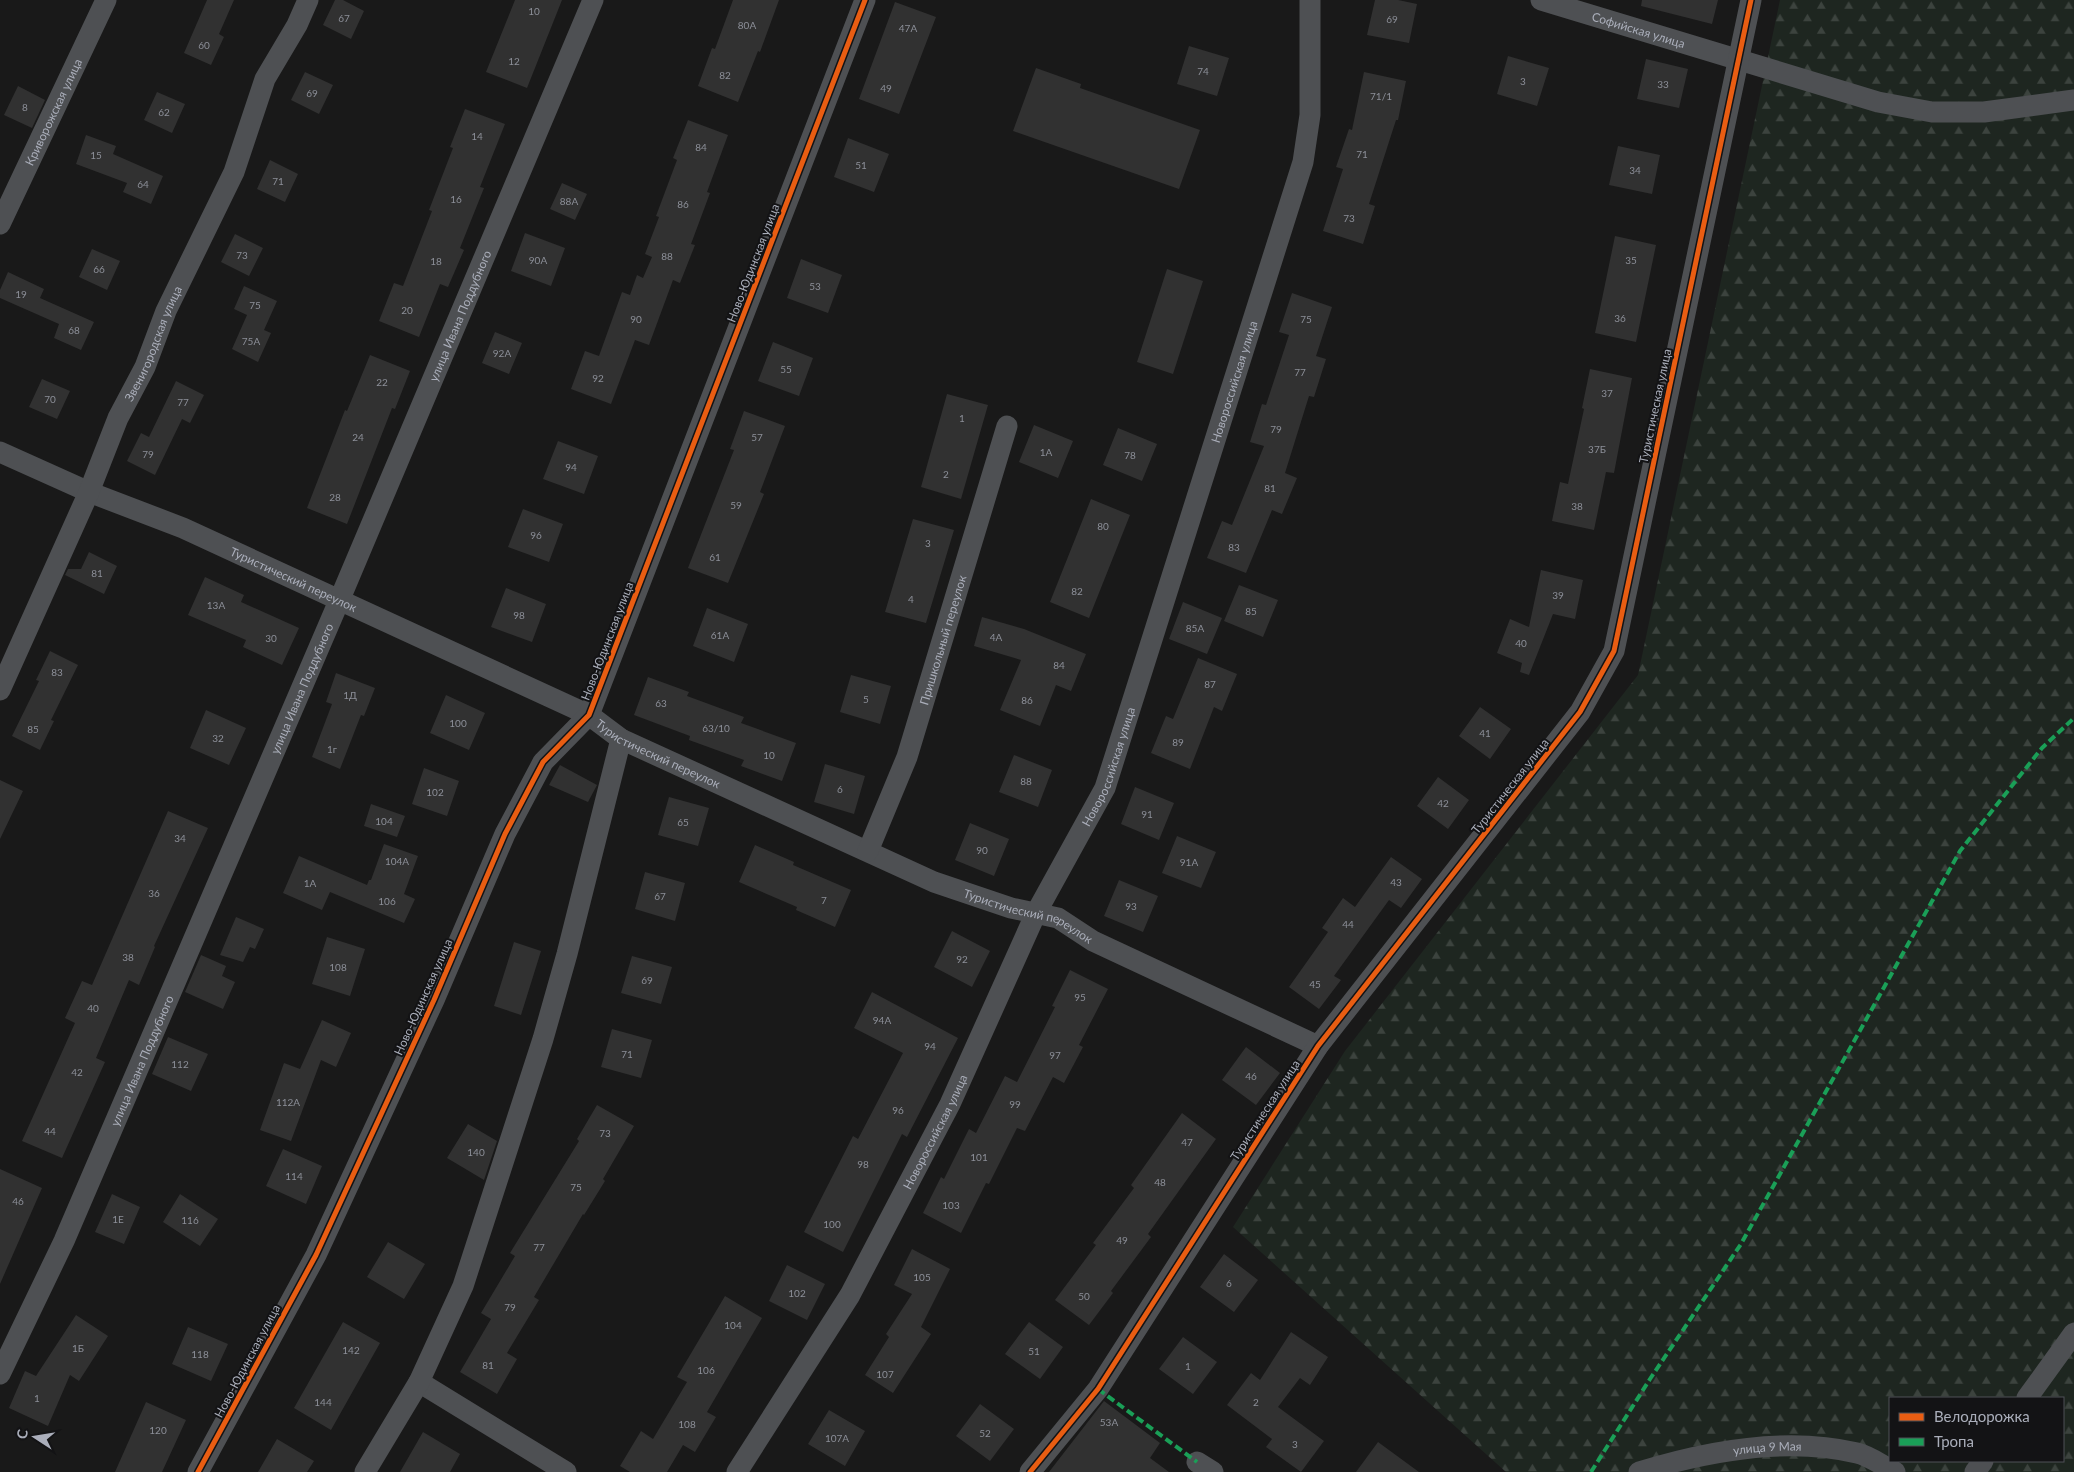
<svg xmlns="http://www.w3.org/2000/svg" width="2074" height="1472" font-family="Lato,sans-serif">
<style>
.forest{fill:url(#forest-firs);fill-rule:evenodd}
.building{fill:#313131}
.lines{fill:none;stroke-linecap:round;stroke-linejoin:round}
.minor{stroke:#4e5053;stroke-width:21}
.quiet{stroke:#1a9f57;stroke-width:4;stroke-dasharray:8 4;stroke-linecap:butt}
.cycleway-casing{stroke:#131315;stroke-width:8}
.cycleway{stroke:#e95d12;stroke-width:5}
.labels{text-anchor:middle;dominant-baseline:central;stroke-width:4;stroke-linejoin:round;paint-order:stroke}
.number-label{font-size:10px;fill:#8c8f98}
.street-label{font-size:12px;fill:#aaaeba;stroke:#131315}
</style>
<defs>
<pattern id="forest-firs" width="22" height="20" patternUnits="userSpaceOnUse" patternTransform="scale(1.25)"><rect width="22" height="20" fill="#1e2620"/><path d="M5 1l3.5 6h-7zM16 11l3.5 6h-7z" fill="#3c433e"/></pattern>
</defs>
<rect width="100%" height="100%" fill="#191919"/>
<path class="forest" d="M 1780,0 L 2074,0 L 2074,1472 L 1506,1472 L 1233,1227 L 1345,1051 L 1638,675 ZM 1890,1398 L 2063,1398 L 2063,1461 L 1890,1461 Z"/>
<path class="building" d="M 207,0 L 234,0 L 219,34 L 224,37 L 211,65 L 184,53 Z
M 335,0 L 343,0 L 364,11 L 351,39 L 323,25 Z
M 515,0 L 562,0 L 527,88 L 486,72 Z
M 733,0 L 779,0 L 760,52 L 758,51 L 738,102 L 698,86 L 712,48 L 715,49 Z
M 1375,0 L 1398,0 L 1417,4 L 1409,43 L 1367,35 Z
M 1642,0 L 1718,0 L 1712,24 L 1641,6 Z
M 895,2 L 936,17 L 899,114 L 859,99 Z
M 1189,46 L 1229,58 L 1217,96 L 1177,84 Z
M 1508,56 L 1549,68 L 1537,106 L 1497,94 Z
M 1646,59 L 1688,69 L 1679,108 L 1637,99 Z
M 1036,68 L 1081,84 L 1080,88 L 1200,130 L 1179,189 L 1013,131 Z
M 305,72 L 333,85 L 319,114 L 291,100 Z
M 1364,72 L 1406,81 L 1398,120 L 1396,120 L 1369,204 L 1375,206 L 1363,244 L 1323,231 L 1343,169 L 1336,167 L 1349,129 L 1352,130 Z
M 18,86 L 45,100 L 32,128 L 4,115 Z
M 157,92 L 185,104 L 172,133 L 144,120 Z
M 465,109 L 505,124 L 480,187 L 484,188 L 460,248 L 464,250 L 448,287 L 440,284 L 419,337 L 379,321 L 394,283 L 403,286 L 432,211 L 429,210 L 453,148 L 450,147 Z
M 688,120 L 728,135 L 707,192 L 710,193 L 691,244 L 695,245 L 680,283 L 673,280 L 649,345 L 635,340 L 611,404 L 571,389 L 585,351 L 599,356 L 622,292 L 630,295 L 637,275 L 643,278 L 652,257 L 645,254 L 659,217 L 656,216 L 677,160 L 673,158 Z
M 86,135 L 116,146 L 113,154 L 163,176 L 151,204 L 123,192 L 127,183 L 76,164 Z
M 848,138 L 889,154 L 874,192 L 834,177 Z
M 1618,146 L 1660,155 L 1652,194 L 1609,185 Z
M 270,160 L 298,174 L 285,202 L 257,189 Z
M 562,183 L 587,194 L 575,220 L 550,209 Z
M 525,233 L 565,248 L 551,286 L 511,271 Z
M 235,234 L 263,248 L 249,276 L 221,262 Z
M 1615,236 L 1656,245 L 1636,342 L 1595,333 Z
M 92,249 L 120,261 L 107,290 L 79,277 Z
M 801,259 L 842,275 L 828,313 L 787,298 Z
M 1167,269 L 1203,281 L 1173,374 L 1137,362 Z
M 8,272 L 44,289 L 40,298 L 94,322 L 81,350 L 54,338 L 59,324 L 0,298 L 0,290 Z
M 244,286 L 277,301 L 264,330 L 271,333 L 258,362 L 232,349 L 247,315 L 234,309 Z
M 1292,293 L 1332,307 L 1316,356 L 1326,359 L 1314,397 L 1309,396 L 1285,473 L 1297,478 L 1282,514 L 1272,510 L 1246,573 L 1207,558 L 1222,521 L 1232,525 L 1264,446 L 1250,442 L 1262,404 L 1266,405 L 1289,335 L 1279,332 Z
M 495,332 L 522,343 L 509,374 L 482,363 Z
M 773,342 L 813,358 L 799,396 L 758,381 Z
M 370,355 L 410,371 L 395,409 L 392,408 L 347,524 L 307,508 L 345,410 L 347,411 Z
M 1590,369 L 1632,378 L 1614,473 L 1606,472 L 1594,530 L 1552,521 L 1560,482 L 1568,484 L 1584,409 L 1582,408 Z
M 42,379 L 70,391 L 57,419 L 29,407 Z
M 176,381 L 204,395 L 190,423 L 182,419 L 155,475 L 127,461 L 141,433 L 149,437 Z
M 947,394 L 988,405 L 961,499 L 921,487 Z
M 744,411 L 785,426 L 760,492 L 764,494 L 728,583 L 688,568 L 734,450 L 730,449 Z
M 1034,425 L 1073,441 L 1058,478 L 1019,462 Z
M 1118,428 L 1157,444 L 1142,481 L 1103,465 Z
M 558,441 L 598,456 L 584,494 L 543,479 Z
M 1091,499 L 1130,515 L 1089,618 L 1050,602 Z
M 523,509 L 563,524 L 549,562 L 508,547 Z
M 913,519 L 954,530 L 926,623 L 885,612 Z
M 89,552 L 117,566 L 104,594 L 65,575 L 68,569 L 81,569 Z
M 1541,570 L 1583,580 L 1575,619 L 1553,614 L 1529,675 L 1520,672 L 1522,663 L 1497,653 L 1510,619 L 1529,627 Z
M 205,577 L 244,595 L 241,602 L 299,628 L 282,665 L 243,647 L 246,640 L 188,615 Z
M 1239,585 L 1278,600 L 1263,637 L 1224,621 Z
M 506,588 L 546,604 L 532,642 L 491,627 Z
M 1183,602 L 1222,618 L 1207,654 L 1169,639 Z
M 707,608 L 748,624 L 734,662 L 693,646 Z
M 982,617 L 1024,629 L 1086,654 L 1071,691 L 1056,685 L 1040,726 L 1000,710 L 1021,660 L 974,646 Z
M 50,651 L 78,665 L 51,720 L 54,721 L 40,750 L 12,736 L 39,681 L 36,680 Z
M 1198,658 L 1237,674 L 1222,711 L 1214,707 L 1190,769 L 1151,753 L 1166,716 L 1173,719 Z
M 336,673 L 375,688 L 364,716 L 361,715 L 340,769 L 312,757 L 332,704 L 326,702 Z
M 851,675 L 891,686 L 880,724 L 840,712 Z
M 648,677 L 689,692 L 687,696 L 744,717 L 741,723 L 796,743 L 782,781 L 741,766 L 744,760 L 689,740 L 690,736 L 634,715 Z
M 446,695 L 485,713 L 469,750 L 430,733 Z
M 1480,707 L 1511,729 L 1490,759 L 1459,736 Z
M 206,710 L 246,728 L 229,765 L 190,748 Z
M 1014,755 L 1052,770 L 1038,807 L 999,792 Z
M 825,764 L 865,776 L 854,814 L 814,802 Z
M 560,765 L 597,785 L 588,802 L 549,785 Z
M 424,768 L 459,781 L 447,816 L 412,804 Z
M 1438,777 L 1469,800 L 1448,829 L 1417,806 Z
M 0,780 L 23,791 L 0,839 Z
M 1135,787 L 1174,803 L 1159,840 L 1121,824 Z
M 669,797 L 709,808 L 698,846 L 658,835 Z
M 371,804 L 405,816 L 397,837 L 364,826 Z
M 168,811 L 208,828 L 154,946 L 155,947 L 139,985 L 129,980 L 96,1058 L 105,1062 L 62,1158 L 22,1141 L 75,1023 L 65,1018 L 82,981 L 92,985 Z
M 970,823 L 1009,839 L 994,876 L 955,860 Z
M 1177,836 L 1216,852 L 1201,888 L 1162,873 Z
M 384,844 L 418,856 L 404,894 L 415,899 L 404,923 L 330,892 L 322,910 L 283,893 L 299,856 L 367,885 L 369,880 L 371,880 Z
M 755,845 L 794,862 L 793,865 L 851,890 L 835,927 L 796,910 L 797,907 L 739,882 Z
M 1391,857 L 1422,879 L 1401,908 L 1389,900 L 1334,976 L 1341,980 L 1319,1009 L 1289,987 L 1328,932 L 1322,928 L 1343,898 L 1355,907 Z
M 645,872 L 685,883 L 675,921 L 635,909 Z
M 1119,880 L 1158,896 L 1143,932 L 1104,916 Z
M 236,917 L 264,929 L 255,949 L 250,947 L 243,962 L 220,955 Z
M 952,931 L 990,951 L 972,987 L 934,967 Z
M 327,937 L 365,949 L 350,996 L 312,984 Z
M 514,942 L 541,951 L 521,1015 L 494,1006 Z
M 201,955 L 226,966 L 222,976 L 235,982 L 223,1009 L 185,992 Z
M 632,956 L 672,967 L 661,1004 L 621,993 Z
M 1070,970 L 1108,989 L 1079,1045 L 1083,1047 L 1064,1083 L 1053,1077 L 1025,1131 L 1017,1128 L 989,1184 L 986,1183 L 961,1233 L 923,1213 L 941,1177 L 944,1179 L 969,1129 L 976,1133 L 1005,1076 L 1017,1082 L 1055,1007 L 1052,1006 Z
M 872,992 L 958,1038 L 907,1137 L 902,1134 L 843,1252 L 804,1232 L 853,1136 L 858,1139 L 903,1053 L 854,1028 Z
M 322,1020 L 351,1033 L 336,1067 L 321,1060 L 291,1141 L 260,1130 L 284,1063 L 300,1069 Z
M 612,1029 L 652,1040 L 641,1078 L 601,1067 Z
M 168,1037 L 208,1054 L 191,1091 L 152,1074 Z
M 1246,1047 L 1280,1073 L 1256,1105 L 1222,1080 Z
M 597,1105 L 634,1126 L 603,1179 L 605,1181 L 584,1215 L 583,1214 L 534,1297 L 539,1300 L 507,1353 L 517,1359 L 497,1394 L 460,1372 L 491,1319 L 481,1313 L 515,1256 L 510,1253 L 579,1141 L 577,1139 Z
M 1182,1113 L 1216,1139 L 1148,1234 L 1151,1237 L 1111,1291 L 1113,1293 L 1089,1325 L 1055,1300 L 1096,1245 L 1093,1243 L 1134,1188 L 1131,1185 Z
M 468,1124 L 497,1141 L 484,1180 L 447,1158 Z
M 283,1149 L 322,1166 L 306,1204 L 266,1186 Z
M 0,1169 L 42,1188 L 0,1284 Z
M 112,1194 L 140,1207 L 124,1244 L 95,1232 Z
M 180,1194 L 218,1219 L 200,1246 L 163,1222 Z
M 388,1242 L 425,1264 L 404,1299 L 367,1277 Z
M 912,1249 L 950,1269 L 921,1327 L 931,1334 L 893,1393 L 865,1375 L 889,1337 L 886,1334 L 912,1294 L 894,1285 Z
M 1224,1254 L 1258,1280 L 1234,1312 L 1200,1287 Z
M 787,1265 L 825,1284 L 807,1320 L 769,1301 Z
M 725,1296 L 762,1318 L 707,1412 L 716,1417 L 695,1452 L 683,1445 L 667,1472 L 630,1472 L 620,1466 L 641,1431 L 653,1439 L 687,1382 L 677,1377 Z
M 76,1315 L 108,1336 L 79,1381 L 70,1375 L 48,1426 L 9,1408 L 25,1371 L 36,1376 Z
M 343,1322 L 380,1343 L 331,1430 L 294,1408 Z
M 1029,1322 L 1063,1347 L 1040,1379 L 1005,1354 Z
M 188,1327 L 228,1344 L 211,1381 L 172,1364 Z
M 1291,1332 L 1328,1357 L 1310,1385 L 1300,1378 L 1278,1407 L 1324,1441 L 1301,1472 L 1266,1447 L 1272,1439 L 1227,1405 L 1251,1373 L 1260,1380 Z
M 1183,1337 L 1217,1362 L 1193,1394 L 1159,1369 Z
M 1104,1401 L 1160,1443 L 1150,1458 L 1169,1472 L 1049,1472 Z
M 146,1402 L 186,1420 L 162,1472 L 115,1472 Z
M 980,1404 L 1014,1429 L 990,1461 L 956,1436 Z
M 829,1410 L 865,1431 L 845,1466 L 808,1444 Z
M 423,1432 L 460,1454 L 450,1472 L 400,1472 Z
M 277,1439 L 314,1461 L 307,1472 L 258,1472 Z
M 1378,1442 L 1419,1472 L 1356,1472 Z"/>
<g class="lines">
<g class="minor">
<path id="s1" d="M 1541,0 L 1878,102 L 1932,112 L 1984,112 L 2074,100"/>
<path id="s2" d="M 0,224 L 106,0"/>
<path id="s3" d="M 0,452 L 89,492 L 183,528 L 589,715 L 621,739 L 934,882 L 1011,908 L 1058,918 L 1093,941 L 1318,1046"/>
<path id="s4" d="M 0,690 L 89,492 L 118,418 L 145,367 L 166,311 L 234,172 L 265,79 L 297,25 L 308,0"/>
<path id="s5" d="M 868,851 L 907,757 L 1007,426"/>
<path id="s6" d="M 0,1374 L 64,1241 L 339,601 L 593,0"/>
<path d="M 419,1382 L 566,1472"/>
<path d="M 2027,1398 L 2074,1333"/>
<path d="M 1197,1462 L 1213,1472"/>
<path d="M 198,1472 L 316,1255 L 434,1000 L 505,834 L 543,762 L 589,715 L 865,0"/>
<path d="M 365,1472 L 419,1382 L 463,1286 L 543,1039 L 567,954 L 621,739"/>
<path id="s7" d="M 737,1472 L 850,1295 L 950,1104 L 1036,913 L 1105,788 L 1303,162 L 1310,115 L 1310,0"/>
<path d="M 1030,1472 L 1098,1389 L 1318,1046 L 1580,712 L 1614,651 L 1751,0"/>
<path id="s8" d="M 1639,1472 C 1707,1451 1786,1436 1857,1453 C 1870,1456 1883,1466 1895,1472"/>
<path d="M 1975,1472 L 1983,1461"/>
</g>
<path class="quiet" d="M 1098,1389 L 1197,1462
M 1591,1472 L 1650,1379 L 1741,1244 L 1960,851 L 2042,748 L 2074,718"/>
<defs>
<path id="cycleway" d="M 198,1472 L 316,1255 L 434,1000 L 505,834 L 543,762 L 589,715 L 865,0
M 1030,1472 L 1098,1389 L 1318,1046 L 1580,712 L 1614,651 L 1751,0"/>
</defs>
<use href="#cycleway" class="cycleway-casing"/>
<use href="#cycleway" class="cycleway"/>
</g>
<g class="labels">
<g class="number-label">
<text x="534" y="11">10</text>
<text x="344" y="18">67</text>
<text x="1392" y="19">69</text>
<text x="747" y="25">80А</text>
<text x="908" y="28">47А</text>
<text x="204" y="45">60</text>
<text x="514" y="61">12</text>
<text x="1203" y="71">74</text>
<text x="725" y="75">82</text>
<text x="1523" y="81">3</text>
<text x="1663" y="84">33</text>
<text x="886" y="88">49</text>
<text x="312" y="93">69</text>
<text x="1381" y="96">71/1</text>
<text x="25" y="107">8</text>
<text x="164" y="112">62</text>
<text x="477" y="136">14</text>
<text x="701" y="147">84</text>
<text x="1362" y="154">71</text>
<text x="96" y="155">15</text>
<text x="861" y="165">51</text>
<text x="1635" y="170">34</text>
<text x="278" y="181">71</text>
<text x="143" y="184">64</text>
<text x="456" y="199">16</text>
<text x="569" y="201">88А</text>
<text x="683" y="204">86</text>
<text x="1349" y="218">73</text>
<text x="242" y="255">73</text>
<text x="667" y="256">88</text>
<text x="538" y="260">90А</text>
<text x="1631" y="260">35</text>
<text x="436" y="261">18</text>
<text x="99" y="269">66</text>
<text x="815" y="286">53</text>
<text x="21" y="294">19</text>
<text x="255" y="305">75</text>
<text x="407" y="310">20</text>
<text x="1620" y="318">36</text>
<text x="636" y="319">90</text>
<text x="1306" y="319">75</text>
<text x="74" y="330">68</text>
<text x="251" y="341">75А</text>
<text x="502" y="353">92А</text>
<text x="786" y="369">55</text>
<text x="1300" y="372">77</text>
<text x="598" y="378">92</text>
<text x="382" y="382">22</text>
<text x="1607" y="393">37</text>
<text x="50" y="399">70</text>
<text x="183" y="402">77</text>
<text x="962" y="418">1</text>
<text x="1276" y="429">79</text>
<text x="358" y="437">24</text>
<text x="757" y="437">57</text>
<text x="1597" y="449">37Б</text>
<text x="1046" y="452">1А</text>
<text x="148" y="454">79</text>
<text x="1130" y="455">78</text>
<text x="571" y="467">94</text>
<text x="946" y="474">2</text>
<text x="1270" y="488">81</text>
<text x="335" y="497">28</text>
<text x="736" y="505">59</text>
<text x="1577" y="506">38</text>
<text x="1103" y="526">80</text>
<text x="536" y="535">96</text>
<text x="928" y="543">3</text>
<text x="1234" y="547">83</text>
<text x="715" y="557">61</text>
<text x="97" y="573">81</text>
<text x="1077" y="591">82</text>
<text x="1558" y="595">39</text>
<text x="911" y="599">4</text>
<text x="216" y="605">13А</text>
<text x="1251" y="611">85</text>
<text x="519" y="615">98</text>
<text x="1195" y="628">85А</text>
<text x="720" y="635">61А</text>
<text x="996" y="637">4А</text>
<text x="271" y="638">30</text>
<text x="1521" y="643">40</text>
<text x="1059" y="665">84</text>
<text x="57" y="672">83</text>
<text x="1210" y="684">87</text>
<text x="350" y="695">1Д</text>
<text x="866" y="699">5</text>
<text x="1027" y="700">86</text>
<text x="661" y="703">63</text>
<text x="458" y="723">100</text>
<text x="716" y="728">63/10</text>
<text x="33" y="729">85</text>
<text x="1485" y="733">41</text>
<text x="218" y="738">32</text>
<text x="1178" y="742">89</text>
<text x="332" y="749">1г</text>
<text x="769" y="755">10</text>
<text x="1026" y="781">88</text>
<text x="840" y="789">6</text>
<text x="435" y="792">102</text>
<text x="1443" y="803">42</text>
<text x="1147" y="814">91</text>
<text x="384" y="821">104</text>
<text x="683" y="822">65</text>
<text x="180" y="838">34</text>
<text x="982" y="850">90</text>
<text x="397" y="861">104А</text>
<text x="1189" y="862">91А</text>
<text x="1396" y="882">43</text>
<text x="310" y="883">1А</text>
<text x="154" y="893">36</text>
<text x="660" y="896">67</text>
<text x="824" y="900">7</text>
<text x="387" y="901">106</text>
<text x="1131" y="906">93</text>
<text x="1348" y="924">44</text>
<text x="128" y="957">38</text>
<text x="962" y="959">92</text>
<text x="338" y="967">108</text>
<text x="647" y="980">69</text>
<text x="1315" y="984">45</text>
<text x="1080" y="997">95</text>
<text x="93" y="1008">40</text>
<text x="882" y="1020">94А</text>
<text x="930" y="1046">94</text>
<text x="627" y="1054">71</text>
<text x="1055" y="1055">97</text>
<text x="180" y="1064">112</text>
<text x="77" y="1072">42</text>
<text x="1251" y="1076">46</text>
<text x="288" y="1102">112А</text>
<text x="1015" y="1104">99</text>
<text x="898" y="1110">96</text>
<text x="50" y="1131">44</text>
<text x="605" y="1133">73</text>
<text x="1187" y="1142">47</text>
<text x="476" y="1152">140</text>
<text x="979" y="1157">101</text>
<text x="863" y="1164">98</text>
<text x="294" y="1176">114</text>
<text x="1160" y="1182">48</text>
<text x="576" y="1187">75</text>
<text x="18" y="1201">46</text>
<text x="951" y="1205">103</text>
<text x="118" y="1219">1Е</text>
<text x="190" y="1220">116</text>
<text x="832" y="1224">100</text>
<text x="1122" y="1240">49</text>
<text x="539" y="1247">77</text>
<text x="922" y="1277">105</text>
<text x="1229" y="1283">6</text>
<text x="797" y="1293">102</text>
<text x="1084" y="1296">50</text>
<text x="510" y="1307">79</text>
<text x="733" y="1325">104</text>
<text x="78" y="1348">1Б</text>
<text x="351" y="1350">142</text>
<text x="1034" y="1351">51</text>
<text x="200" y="1354">118</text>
<text x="488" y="1365">81</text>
<text x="1188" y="1366">1</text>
<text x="706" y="1370">106</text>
<text x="885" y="1374">107</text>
<text x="37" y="1398">1</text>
<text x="323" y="1402">144</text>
<text x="1256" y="1402">2</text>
<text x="1109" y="1422">53А</text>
<text x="687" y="1424">108</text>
<text x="158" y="1430">120</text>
<text x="985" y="1433">52</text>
<text x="837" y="1438">107А</text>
<text x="1295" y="1444">3</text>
</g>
<g class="street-label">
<text stroke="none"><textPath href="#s1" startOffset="102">Софийская улица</textPath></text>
<text stroke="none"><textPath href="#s2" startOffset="124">Криворожская улица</textPath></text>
<text transform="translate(753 263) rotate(-69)">Ново-Юдинская улица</text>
<text stroke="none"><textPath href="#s6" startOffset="1154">улица Ивана Поддубного</textPath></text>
<text stroke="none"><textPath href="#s4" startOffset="379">Звенигородская улица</textPath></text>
<text stroke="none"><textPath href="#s7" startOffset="1204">Новороссийская улица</textPath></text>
<text transform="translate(1655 406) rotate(-78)">Туристическая улица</text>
<text stroke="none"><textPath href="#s3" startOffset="320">Туристический переулок</textPath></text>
<text stroke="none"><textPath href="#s5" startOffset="224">Пришкольный переулок</textPath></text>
<text transform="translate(607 641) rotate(-69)">Ново-Юдинская улица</text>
<text stroke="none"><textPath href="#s6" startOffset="749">улица Ивана Поддубного</textPath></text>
<text stroke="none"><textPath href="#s3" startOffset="725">Туристический переулок</textPath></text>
<text stroke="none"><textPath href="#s7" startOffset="799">Новороссийская улица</textPath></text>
<text transform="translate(1510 786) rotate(-52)">Туристическая улица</text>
<text stroke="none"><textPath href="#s3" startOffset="1130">Туристический переулок</textPath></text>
<text transform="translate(423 997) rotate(-66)">Ново-Юдинская улица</text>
<text stroke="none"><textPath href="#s6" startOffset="344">улица Ивана Поддубного</textPath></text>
<text transform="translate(1265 1110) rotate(-57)">Туристическая улица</text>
<text stroke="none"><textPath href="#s7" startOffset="394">Новороссийская улица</textPath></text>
<text transform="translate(247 1361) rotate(-62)">Ново-Юдинская улица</text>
<text stroke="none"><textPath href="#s8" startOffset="131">улица 9 Мая</textPath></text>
</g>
</g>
<rect x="1889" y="1397" width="175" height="65" fill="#131315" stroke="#4f5157"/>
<rect x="1899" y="1413" width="25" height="8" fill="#e95d12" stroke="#4f5157"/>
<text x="1934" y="1422" font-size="15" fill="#aaaeba">Велодорожка</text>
<rect x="1899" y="1438" width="25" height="8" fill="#1a9f57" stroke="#4f5157"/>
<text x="1934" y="1447" font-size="15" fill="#aaaeba">Тропа</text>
<g transform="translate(35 1437) rotate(282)" stroke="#131315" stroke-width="4" paint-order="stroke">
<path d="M0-4L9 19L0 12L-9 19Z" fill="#aaaeba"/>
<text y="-8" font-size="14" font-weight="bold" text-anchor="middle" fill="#aaaeba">С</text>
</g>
</svg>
